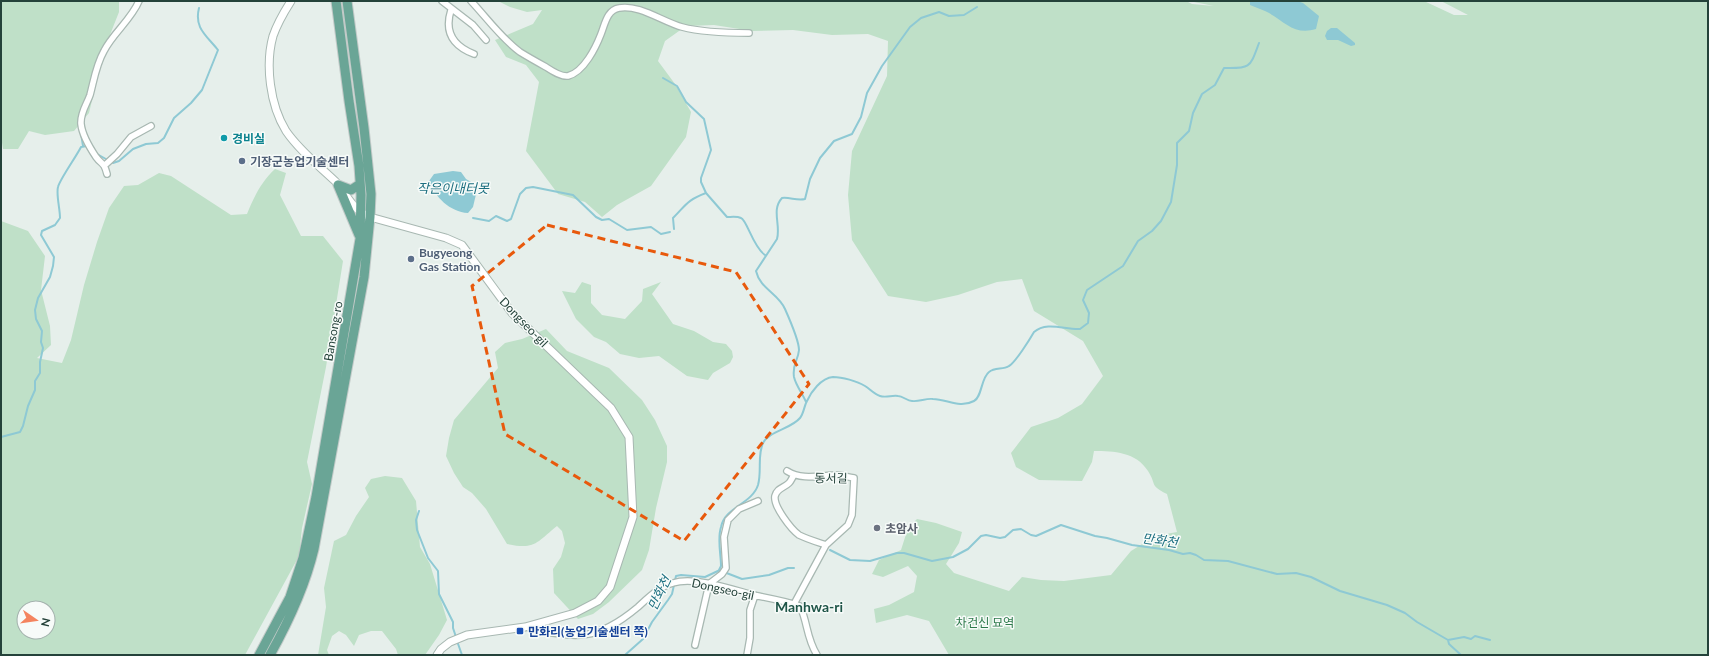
<svg xmlns="http://www.w3.org/2000/svg" width="1709" height="656" font-family="Lato,'Noto Sans KR',sans-serif">
<style>
.green{fill:#bfe0c8;fill-rule:evenodd}
.water{fill:#8ec9d4}
.lines{fill:none;stroke-linecap:round;stroke-linejoin:round}
.stream{stroke:#8ec9d4;stroke-width:2}
.minor-casing{stroke:#a8b8b2;stroke-width:8}
.tertiary-casing{stroke:#a8b8b2;stroke-width:9}
.primary-casing{stroke:#c2cac8;stroke-width:11}
.minor{stroke:#fff;stroke-width:5.5}
.tertiary{stroke:#fff;stroke-width:7}
.primary{stroke:#6aa596;stroke-width:9}
.marked{fill:none;stroke:#e8590c;stroke-width:3;stroke-dasharray:8 5;stroke-linejoin:round}
.culture-dot{fill:#0f9aa8;stroke:#f7fbf9;stroke-width:1.5}
.service-dot{fill:#5c6f8a;stroke:#f7fbf9;stroke-width:1.5}
.worship-dot{fill:#6b7280;stroke:#f7fbf9;stroke-width:1.5}
.transit-dot{fill:#1a4fb4;stroke:#f7fbf9;stroke-width:1.5}
.labels{text-anchor:middle;dominant-baseline:central;stroke-width:3;stroke-linejoin:round;paint-order:stroke}
.culture-label{font-size:12px;font-weight:bold;fill:#0d838f;stroke:#f7fbf9;text-anchor:start}
.service-label{font-size:12px;font-weight:bold;fill:#4e5e75;stroke:#f7fbf9;text-anchor:start}
.street-label{font-size:12px;fill:#24423a;stroke:#f7fbf9}
.worship-label{font-size:12px;font-weight:bold;fill:#5b616d;stroke:#f7fbf9;text-anchor:start}
.park-label{font-size:12px;fill:#2d7a4b;stroke:#f7fbf9}
.transit-label{font-size:12px;font-weight:bold;fill:#164399;stroke:#f7fbf9;text-anchor:start}
.water-label{font-size:13px;font-style:italic;fill:#1c6f80;stroke:#f7fbf9}
.quarter-label{font-size:14px;font-weight:bold;fill:#1f5548;stroke:#f7fbf9}
</style>
<rect width="100%" height="100%" fill="#e6efeb"/>
<path class="green" d="M 1,1 L 119,1 L 119,12 L 104,50 L 89,113 L 74,131 L 45,135 L 29,131 L 18,149 L 3,149 L 1,136 Z
M 498,1 L 1186,1 L 1192,4 L 1214,6 L 1189,1 L 1424,1 L 1454,15 L 1468,15 L 1441,1 L 1708,1 L 1708,655 L 949,655 L 929,621 L 907,615 L 876,623 L 874,609 L 889,605 L 914,592 L 917,576 L 908,566 L 883,577 L 872,574 L 879,560 L 901,550 L 908,528 L 917,519 L 936,523 L 962,532 L 959,543 L 946,564 L 954,573 L 1009,591 L 1022,577 L 1041,580 L 1064,581 L 1111,575 L 1131,551 L 1155,536 L 1177,532 L 1167,494 C 1149,485 1157,485 1148,471 C 1136,452 1114,451 1094,451 L 1092,462 L 1082,481 L 1039,480 L 1016,467 L 1011,453 L 1031,427 L 1058,418 L 1082,404 L 1103,376 L 1083,341 L 1034,311 L 1022,279 L 997,282 L 958,295 L 926,302 L 888,296 L 852,240 L 848,195 L 852,151 L 887,76 L 888,41 L 868,34 L 832,35 L 793,30 L 752,31 L 714,25 L 686,26 L 665,41 L 658,61 L 675,84 L 691,112 L 686,137 L 651,186 L 617,205 L 602,217 L 585,202 L 558,194 L 526,151 L 539,82 L 526,65 L 506,57 L 495,40 L 533,24 L 542,10 L 527,12 L 510,7 Z
M 275,169 L 286,173 L 280,195 L 301,236 L 323,236 L 343,261 L 326,367 L 307,462 L 312,484 L 302,528 L 299,556 L 245,655 L 1,655 L 1,221 L 28,231 L 45,256 L 41,290 L 50,326 L 51,345 L 37,358 L 62,363 L 71,340 L 84,285 L 97,242 L 109,208 L 124,186 L 138,185 L 159,173 L 171,176 L 231,215 L 247,214 C 254,197 261,182 275,169 ZM 24,608 L 48,608 L 48,632 L 24,632 Z
M 582,282 L 591,285 L 591,303 L 602,315 L 625,319 L 642,301 L 643,289 L 661,282 L 652,294 L 673,324 L 694,331 L 713,342 L 726,344 L 732,351 L 733,357 L 730,363 L 713,373 L 708,380 L 687,376 L 659,356 L 639,358 L 620,354 L 606,342 L 594,337 L 576,319 L 562,291 L 575,293 Z
M 546,329 L 567,351 L 609,368 L 642,400 L 655,420 L 667,446 L 667,462 L 656,508 L 649,550 L 642,570 L 609,602 L 593,614 L 578,619 L 554,593 L 553,569 L 561,557 L 565,543 L 562,531 L 557,526 C 536,543 535,550 507,544 L 486,509 L 472,493 L 463,487 L 454,473 L 446,456 L 449,438 L 454,420 L 498,368 L 495,352 L 505,343 L 522,339 Z
M 385,476 L 402,478 L 416,501 L 420,547 L 430,564 L 447,620 L 439,635 L 425,655 L 398,655 L 396,649 L 382,631 L 371,631 L 359,635 L 354,646 L 346,635 L 339,631 L 332,636 L 327,650 L 329,655 L 318,655 L 326,607 L 324,588 L 334,541 L 346,535 L 356,516 L 369,497 L 365,488 L 371,479 Z"/>
<path class="water" d="M 1250,1 L 1297,1 L 1303,3 L 1319,16 L 1316,29 C 1293,36 1284,20 1265,11 C 1260,9 1255,7 1250,5 Z
M 1331,28 L 1337,28 L 1355,43 L 1355,45 L 1351,46 L 1338,40 L 1327,40 L 1325,36 L 1327,31 Z
M 453,171 L 461,172 L 466,179 L 478,186 L 473,207 L 468,213 C 450,212 435,197 429,181 L 434,174 Z"/>
<g class="lines">
<path class="stream" d="M 663,78 L 677,86 L 686,102 L 704,119 L 711,150 L 701,178 L 701,182 L 706,193
M 81,133 L 83,146
M 97,154 L 113,163 L 119,161 L 133,149 L 146,144 L 158,143 L 164,138 L 174,118 L 191,103 L 202,90 L 218,50 C 206,35 194,28 199,8
M 473,218 L 489,221 L 496,216 L 507,221 L 511,219 L 520,194 L 526,188 L 533,187 L 573,195 L 596,217 L 602,220 L 609,219 L 627,230 L 651,227 L 661,234 L 670,232
M 674,229 L 673,218 C 686,205 687,200 706,193 L 727,217 C 731,217 737,216 741,218 C 747,220 753,247 765,255
M 806,402 C 803,394 796,386 794,377 C 792,364 798,361 799,350 C 799,342 789,318 785,309 C 778,293 760,289 756,271 L 777,239 C 781,225 771,210 782,198 C 790,197 797,201 805,199 L 810,179 L 820,158 L 834,141 L 852,134 L 861,117 L 867,93 L 882,66 L 910,27 L 921,18 L 939,12 L 949,16 L 964,15 L 977,7
M 1,437 L 20,432 L 23,426 L 28,406 L 35,390 L 35,381 L 40,373 L 40,362 L 43,348 L 41,342 L 42,331 L 36,319 L 35,310 L 38,298 L 50,277 L 53,266 L 54,257 L 41,235 L 42,231 L 55,225 L 60,218 C 60,209 56,194 58,187 C 60,179 76,157 81,147 L 87,146
M 419,511 L 416,520 L 417,530 L 428,558 L 438,571 L 439,594 L 453,622 L 453,628 L 456,637
M 830,550 L 850,560 L 870,561 L 897,553 L 904,553 L 932,561 L 953,557 L 968,549 L 981,536 L 986,535 L 1000,538 L 1005,537 L 1013,530 L 1021,529 L 1031,535 L 1036,536 L 1061,525 L 1095,536 L 1107,538 L 1132,545 L 1169,550 L 1183,554 L 1190,553 L 1196,555 L 1204,560 L 1228,561 L 1277,574 L 1296,573 L 1311,577 L 1340,591 L 1387,605 L 1405,613 L 1417,622 L 1448,640 L 1464,637 L 1471,639 L 1475,636 L 1490,640
M 719,570 L 721,566 C 721,554 717,539 721,527 C 725,507 752,504 758,485 C 762,471 757,456 763,443 C 769,431 791,429 800,418 C 804,413 804,406 807,401 C 811,392 821,378 833,377 C 842,377 857,381 865,386 C 870,389 874,394 880,396 C 886,398 892,395 898,396 C 903,396 907,401 912,401 C 919,402 926,398 933,399 C 947,399 959,409 974,401 C 982,397 981,378 989,372 C 995,367 1003,370 1009,366 C 1015,363 1030,339 1034,332 C 1047,321 1065,330 1080,329 L 1088,323 L 1089,313 L 1083,300 L 1087,290 L 1123,266 L 1138,241 L 1152,231 L 1161,221 L 1171,202 L 1177,165 L 1177,143 L 1189,131 L 1193,113 L 1202,94 L 1215,85 L 1224,68 C 1251,69 1250,67 1259,43
M 724,572 L 742,579 L 769,575 L 788,568 L 794,568
M 1448,640 L 1449,644 L 1461,655
M 457,641 L 462,655
M 625,655 L 643,639 L 652,622 L 668,600 L 672,594 L 676,576 L 681,575 L 705,577 L 720,570"/>
<defs>
<path id="minor" d="M 442,1 L 473,25 L 486,40
M 471,1 C 487,18 501,38 520,52 C 528,57 537,62 546,67 C 552,71 561,77 568,76 C 584,72 596,47 601,34 C 605,24 607,10 619,8 C 639,4 663,22 682,27 C 701,32 729,33 749,33
M 451,10 C 444,32 453,46 474,54
M 105,165 L 117,154 L 131,137 L 151,126
M 107,174 C 104,162 102,165 96,157 C 90,148 82,134 81,124 C 80,113 87,104 90,95 C 94,80 96,65 104,51 C 113,33 131,20 139,1
M 787,471 C 803,481 820,475 838,475 C 843,476 849,477 854,478 L 852,515 L 848,525 L 826,545 L 794,604
M 794,475 C 792,478 791,481 789,483 C 784,488 777,488 775,496 C 773,506 791,529 799,535 C 807,539 817,542 826,545
M 526,627 C 576,639 596,642 638,607 C 648,598 660,586 673,583 C 694,576 731,589 753,595 C 768,598 785,601 800,606 C 808,623 806,637 817,655
M 695,645 L 709,584 L 722,574 L 726,568 L 724,537 L 728,520 L 739,509 L 758,501
M 747,655 L 750,638 L 750,610 L 755,595"/>
<path id="tertiary" d="M 291,1 C 284,12 277,24 273,36 C 265,65 270,105 286,131 C 299,150 318,165 335,181 C 348,195 351,209 370,217 L 446,238 L 462,245 L 512,313 L 611,408 L 629,437 L 633,517 L 610,587 L 598,601 L 575,613 L 525,627 L 467,635 L 450,642 L 441,649 L 437,655"/>
<path id="primary" d="M 338,185 L 359,235
M 338,185 L 351,190 L 360,184
M 259,655 L 290,597 L 303,558 L 316,497 L 360,239 L 361,195 L 359,166 L 349,101 L 336,1
M 270,655 C 289,621 305,587 314,549 L 364,277 L 370,217 L 371,194 L 364,128 L 347,1"/>
</defs>
<use href="#minor" class="minor-casing"/>
<use href="#tertiary" class="tertiary-casing"/>
<use href="#primary" class="primary-casing"/>
<use href="#minor" class="minor"/>
<use href="#tertiary" class="tertiary"/>
<use href="#primary" class="primary"/>
</g>
<path class="marked" d="M 547,225 L 736,272 L 809,384 L 684,541 L 505,434 L 472,286 Z"/>
<circle class="culture-dot" cx="224" cy="138" r="4"/>
<g class="service-dot">
<circle cx="242" cy="161" r="4"/>
<circle cx="411" cy="259" r="4"/>
</g>
<circle class="worship-dot" cx="877" cy="528" r="4"/>
<rect class="transit-dot" x="516" y="627" width="8" height="8" rx="2"/>
<g class="labels">
<g class="culture-label">
<text x="232" y="138">경비실</text>
</g>
<g class="service-label">
<text x="250" y="161">기장군농업기술센터</text>
<text x="419" y="252">Bugyeong<tspan x="419" dy="14">Gas Station</tspan></text>
</g>
<g class="street-label">
<text transform="translate(524 322) rotate(46)">Dongseo-gil</text>
<text transform="translate(333 331) rotate(-80)">Bansong-ro</text>
<text transform="translate(831 478) rotate(1)">동서길</text>
<text transform="translate(723 589) rotate(12)">Dongseo-gil</text>
</g>
<g class="worship-label">
<text x="885" y="528">초암사</text>
</g>
<g class="park-label">
<text x="985" y="622">차건신 묘역</text>
</g>
<g class="transit-label">
<text x="528" y="631">만화리(농업기술센터 쪽)</text>
</g>
<g class="water-label">
<text x="453" y="188">작은이내터못</text>
<text transform="translate(1160 540) rotate(8)">만화천</text>
<text transform="translate(659 593) rotate(-64)">만화천</text>
</g>
<g class="quarter-label">
<text x="809" y="606">Manhwa-ri</text>
</g>
</g>
<rect width="1709" height="656" fill="none" stroke="#24423a" stroke-width="4"/>
<g transform="translate(36 620) rotate(103)"><circle r="19" fill="#f7fbf9" stroke="#a3b1ad"/>
<path d="M0-3L7 15L0 10L-7 15Z" fill="#f4845f"/>
<text y="-6" font-size="11" font-weight="bold" text-anchor="middle" fill="#24423a">N</text>
</g>
</svg>
